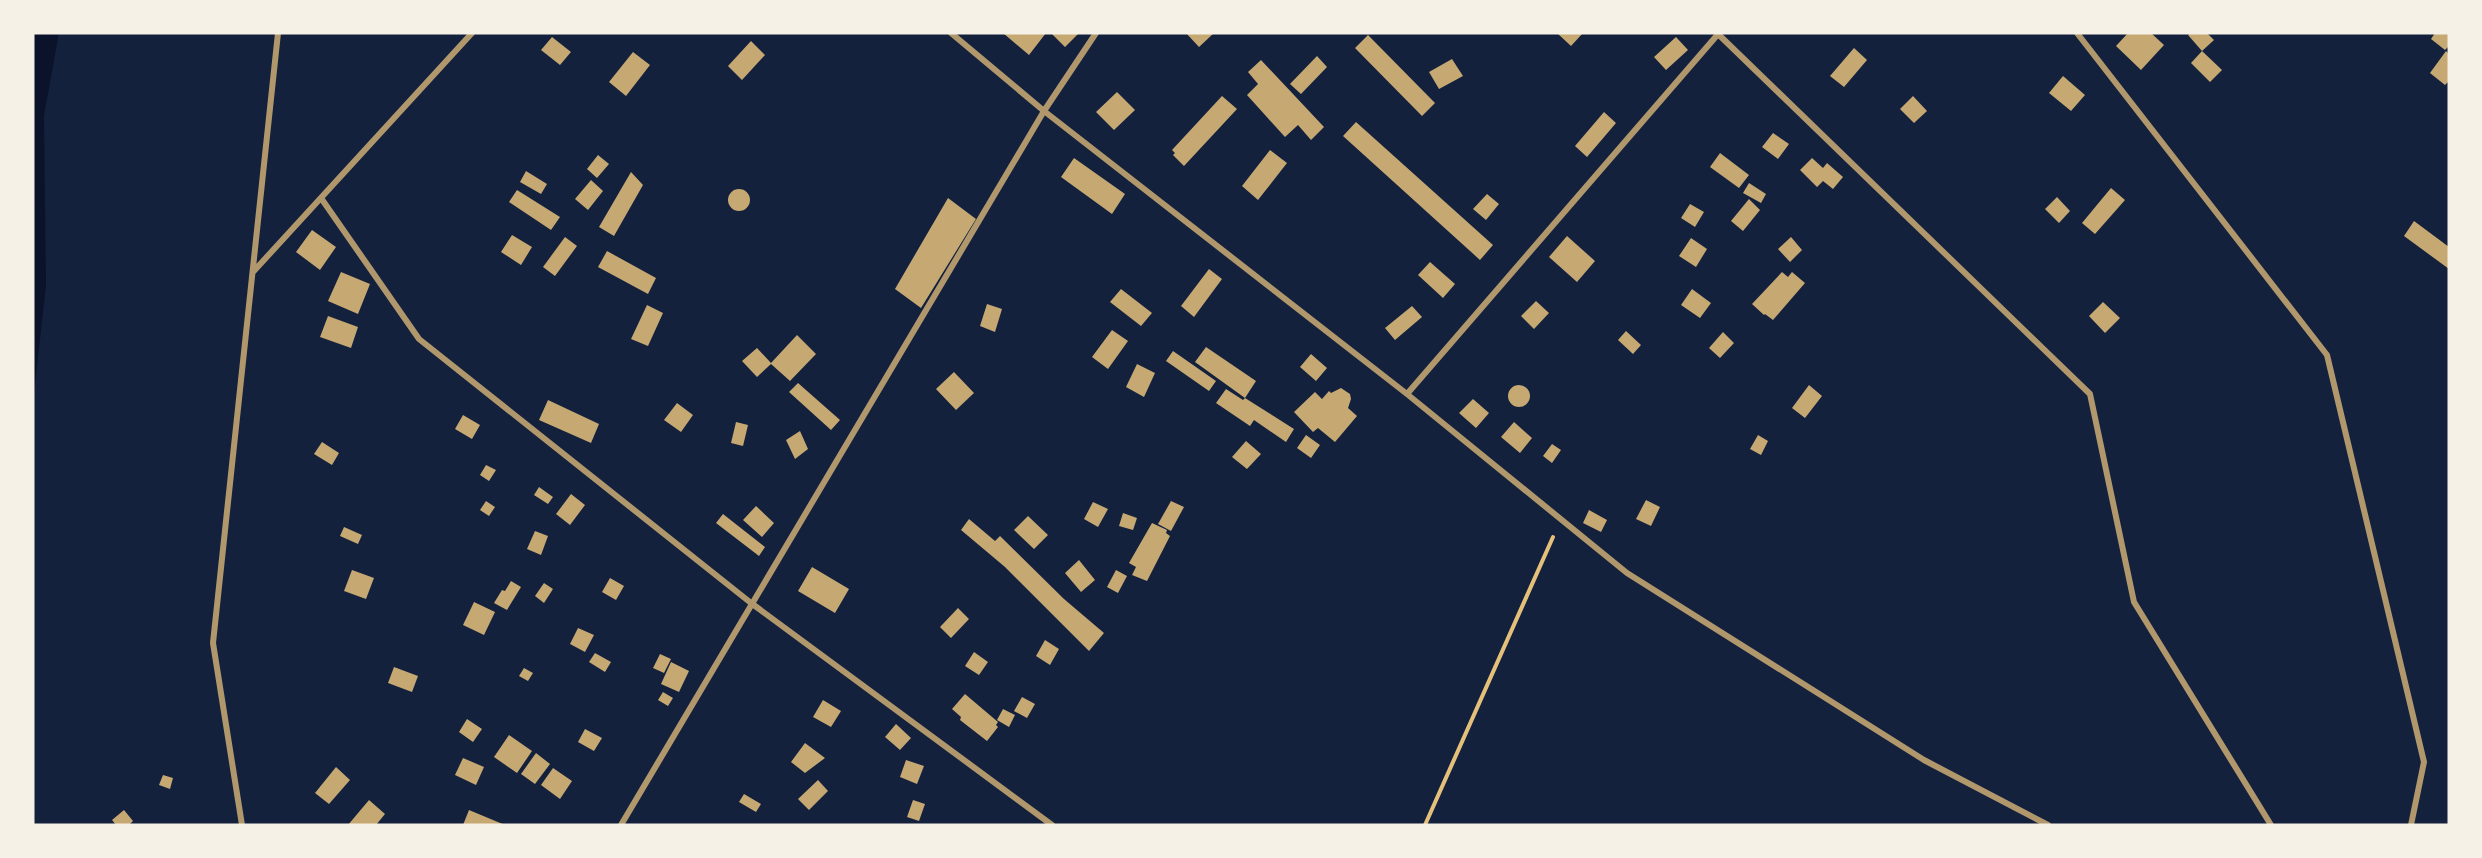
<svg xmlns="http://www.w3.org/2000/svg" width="2482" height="858" font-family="'PT Sans Narrow',sans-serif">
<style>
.water{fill:#0b132b}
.building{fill:#c6a872}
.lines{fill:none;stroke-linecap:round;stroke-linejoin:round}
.path{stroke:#e5c07b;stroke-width:4}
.minor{stroke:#b1986c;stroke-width:6}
</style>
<rect width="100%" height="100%" fill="#14213d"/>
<path class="water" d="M 33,33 L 59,33 L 44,116 L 46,285 L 33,403 Z"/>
<path class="building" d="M 1003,33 L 1046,33 L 1029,55 Z
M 1051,33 L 1079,33 L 1065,47 Z
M 1186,33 L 1214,33 L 1199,47 Z
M 1557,33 L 1583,33 L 1571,46 Z
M 2128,33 L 2151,33 L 2164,45 L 2141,70 L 2116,46 Z
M 2191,33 L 2207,33 L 2214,40 L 2202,51 L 2188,35 Z
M 2435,33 L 2449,33 L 2449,46 L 2445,50 L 2431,39 Z
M 1368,35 L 1435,103 L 1422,116 L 1355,48 Z
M 552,37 L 571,52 L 560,65 L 541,50 Z
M 1676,37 L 1688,50 L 1666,70 L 1654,57 Z
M 751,41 L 765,55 L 742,80 L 728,66 Z
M 1854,48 L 1867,60 L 1844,87 L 1830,76 Z
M 2202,51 L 2222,70 L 2210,82 L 2191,63 Z
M 2446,51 L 2449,54 L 2449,81 L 2445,85 L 2430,73 Z
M 633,52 L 650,65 L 626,96 L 609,82 Z
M 1317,56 L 1327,67 L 1301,94 L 1290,84 Z
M 1452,59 L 1463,76 L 1439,89 L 1429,72 Z
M 1261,60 L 1324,127 L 1311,140 L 1298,125 L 1285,137 L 1247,95 L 1258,84 L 1248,72 Z
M 2063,76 L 2085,95 L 2071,111 L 2049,93 Z
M 1117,92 L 1135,110 L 1114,130 L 1096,112 Z
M 1222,96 L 1237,109 L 1184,166 L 1173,155 L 1175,153 L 1172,150 Z
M 1913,96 L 1927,111 L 1914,123 L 1900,109 Z
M 1604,112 L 1616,123 L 1587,157 L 1575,146 Z
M 1356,122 L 1493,245 L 1480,260 L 1343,136 Z
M 1773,133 L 1789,144 L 1778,159 L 1762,147 Z
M 1270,150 L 1287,163 L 1258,200 L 1242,186 Z
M 1720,153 L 1749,175 L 1739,188 L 1710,167 Z
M 598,155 L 609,164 L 597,178 L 587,169 Z
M 1074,158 L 1125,194 L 1112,214 L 1061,177 Z
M 1812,158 L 1823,168 L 1827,163 L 1843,177 L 1833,189 L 1823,181 L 1817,187 L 1800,170 Z
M 526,171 L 547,184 L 541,194 L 520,182 Z
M 631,172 L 643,185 L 614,236 L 599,227 Z
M 591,180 L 603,191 L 588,210 L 575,199 Z
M 1749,183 L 1766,194 L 1761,203 L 1743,193 Z
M 2111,188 L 2125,200 L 2095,234 L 2082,223 Z
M728 200a11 11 0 1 1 22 0a11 11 0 1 1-22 0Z
M 517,190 L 560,217 L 551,230 L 509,202 Z
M 1487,194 L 1499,204 L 1486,220 L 1473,209 Z
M 2057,197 L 2070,211 L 2059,223 L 2045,209 Z
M 948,198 L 976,219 L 921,308 L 895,289 Z
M 1749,199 L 1760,210 L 1743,231 L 1731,221 Z
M 1690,204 L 1704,212 L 1695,227 L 1681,218 Z
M 2414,221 L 2449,247 L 2449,269 L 2404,236 Z
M 312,230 L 336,247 L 320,270 L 296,252 Z
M 512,235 L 532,247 L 521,265 L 501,252 Z
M 1567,236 L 1595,261 L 1577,282 L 1549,257 Z
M 565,237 L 577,246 L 555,276 L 543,267 Z
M 1791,237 L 1802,250 L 1790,262 L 1778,249 Z
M 1691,238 L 1707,249 L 1696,267 L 1679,256 Z
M 607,251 L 656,278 L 648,294 L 598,267 Z
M 1430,262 L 1455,284 L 1443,298 L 1418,275 Z
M 1209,269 L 1222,279 L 1194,317 L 1181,306 Z
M 341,272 L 370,284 L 358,314 L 328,301 Z
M 1782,272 L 1788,277 L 1792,272 L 1805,283 L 1773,320 L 1765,314 L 1764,315 L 1752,304 Z
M 1121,289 L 1152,313 L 1141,326 L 1110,302 Z
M 1692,289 L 1711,303 L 1700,318 L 1681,305 Z
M 1536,301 L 1549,313 L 1534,329 L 1521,316 Z
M 2103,302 L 2120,318 L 2105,333 L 2089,316 Z
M 987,304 L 1002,309 L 995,332 L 980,326 Z
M 647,305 L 663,313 L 648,346 L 631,339 Z
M 1412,306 L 1422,317 L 1395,340 L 1385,328 Z
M 328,316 L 358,327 L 351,348 L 320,337 Z
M 1112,330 L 1128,341 L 1108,369 L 1092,357 Z
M 1626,331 L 1641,345 L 1633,354 L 1618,340 Z
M 1723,332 L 1734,343 L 1720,358 L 1709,348 Z
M 797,335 L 816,354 L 790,381 L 771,364 L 757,377 L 742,361 L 757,348 L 771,363 Z
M 1206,347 L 1256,381 L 1245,398 L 1195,362 Z
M 1173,351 L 1216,381 L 1209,391 L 1166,361 Z
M 1311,354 L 1327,368 L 1316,381 L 1300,367 Z
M 1137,364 L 1155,373 L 1144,397 L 1126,387 Z
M 954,372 L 974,393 L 956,410 L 936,389 Z
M 798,383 L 840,420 L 831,430 L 789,392 Z
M1508 396a11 11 0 1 1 22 0a11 11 0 1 1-22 0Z
M 1809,385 L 1822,396 L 1805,418 L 1792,408 Z
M 1341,388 L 1350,394 L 1351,399 L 1348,408 L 1357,416 L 1335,442 L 1318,428 L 1313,432 L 1294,412 L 1315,392 L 1322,399 L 1329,391 L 1331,393 Z
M 1226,389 L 1243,400 L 1245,398 L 1294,429 L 1286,442 L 1254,420 L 1250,426 L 1216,403 Z
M 1473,399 L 1489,413 L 1476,428 L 1459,413 Z
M 548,400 L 599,424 L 591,443 L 539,420 Z
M 677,403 L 693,415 L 681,432 L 664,420 Z
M 463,415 L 480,425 L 472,439 L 455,429 Z
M 736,422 L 748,425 L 743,446 L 731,443 Z
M 1514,422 L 1532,438 L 1520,453 L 1501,437 Z
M 800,431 L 808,449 L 795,459 L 786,440 Z
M 1306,435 L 1320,445 L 1311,458 L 1297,448 Z
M 1758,435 L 1768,441 L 1761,455 L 1750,449 Z
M 1246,441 L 1261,454 L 1247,469 L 1232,457 Z
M 322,442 L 339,453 L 332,465 L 314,454 Z
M 1552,444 L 1561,450 L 1552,463 L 1543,456 Z
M 486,465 L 496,470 L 489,481 L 480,475 Z
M 539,487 L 553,497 L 548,504 L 534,495 Z
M 571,494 L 585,505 L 570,525 L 556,514 Z
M 1646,500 L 1660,507 L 1651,526 L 1636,519 Z
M 486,501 L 495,507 L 489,516 L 480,510 Z
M 1171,501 L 1184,507 L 1171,531 L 1158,524 Z
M 1093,502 L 1108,509 L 1098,527 L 1084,519 Z
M 756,506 L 774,523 L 762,537 L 743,520 Z
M 1589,510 L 1607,520 L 1601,532 L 1583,523 Z
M 1123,513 L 1137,518 L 1133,530 L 1119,526 Z
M 723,514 L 765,547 L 759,556 L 716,523 Z
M 1028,516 L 1048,535 L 1034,549 L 1014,530 Z
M 969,519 L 995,541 L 1000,536 L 1064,599 L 1104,633 L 1089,651 L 1005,567 L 961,530 Z
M 1152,523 L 1167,530 L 1166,533 L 1170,536 L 1147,581 L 1132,575 L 1136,567 L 1129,563 Z
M 344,527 L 362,535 L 358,544 L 340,536 Z
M 535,531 L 548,536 L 541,555 L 527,549 Z
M 1079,560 L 1095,580 L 1081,592 L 1065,573 Z
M 812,567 L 849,589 L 835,613 L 798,591 Z
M 352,570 L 374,578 L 366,599 L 344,591 Z
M 1116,570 L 1127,576 L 1118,593 L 1107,587 Z
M 610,578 L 624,586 L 616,600 L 602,592 Z
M 511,581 L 521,587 L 507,610 L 494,603 L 502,590 L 505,591 Z
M 544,583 L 553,589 L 544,603 L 535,596 Z
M 474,602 L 495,612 L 484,635 L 463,625 Z
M 958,608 L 969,619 L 951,638 L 940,627 Z
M 578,628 L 594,635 L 585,652 L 570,644 Z
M 1045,640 L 1059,649 L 1050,665 L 1036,656 Z
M 974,652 L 988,662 L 979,675 L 965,666 Z
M 595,653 L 611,662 L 605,672 L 589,662 Z
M 660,654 L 671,659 L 664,673 L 653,668 Z
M 671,662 L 689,671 L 679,692 L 661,684 Z
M 394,667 L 418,676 L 412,692 L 388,683 Z
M 524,668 L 533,673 L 528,681 L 519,676 Z
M 663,692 L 673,698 L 668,706 L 658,700 Z
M 965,694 L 998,722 L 996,725 L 998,727 L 987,741 L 960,720 L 961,717 L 952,709 Z
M 1022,697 L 1035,704 L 1027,718 L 1014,711 Z
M 823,700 L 841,711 L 831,727 L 813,717 Z
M 1003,709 L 1015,715 L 1009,727 L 997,720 Z
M 467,719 L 482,729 L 473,742 L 459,732 Z
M 896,724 L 911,738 L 900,750 L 885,737 Z
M 585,729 L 602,738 L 594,751 L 578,742 Z
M 509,735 L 532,751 L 517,773 L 494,757 Z
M 805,743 L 825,758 L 805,773 L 791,762 Z
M 536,753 L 550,764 L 535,784 L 521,774 Z
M 463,758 L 484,767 L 476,785 L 455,775 Z
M 906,760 L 924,766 L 917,784 L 900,777 Z
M 336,767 L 350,780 L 329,804 L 315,793 Z
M 553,768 L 572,781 L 560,799 L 541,785 Z
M 163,775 L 173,778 L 170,789 L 159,785 Z
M 818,780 L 828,791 L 809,810 L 798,799 Z
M 744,794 L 761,804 L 756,812 L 739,802 Z
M 369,800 L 385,814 L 376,825 L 348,825 Z
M 913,800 L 925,804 L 919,821 L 907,817 Z
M 124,810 L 133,821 L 129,825 L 116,825 L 112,820 Z
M 469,810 L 505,825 L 463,825 Z"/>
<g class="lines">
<path class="path" d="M 1425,825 L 1553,537"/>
<path class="minor" d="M 951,33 L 1044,111 L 1407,394 L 1627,573 L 1924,760 L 2048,825
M 1717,33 L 2090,394 L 2134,602 L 2271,825
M 2077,33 L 2327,355 L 2424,762 L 2411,825
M 321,198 L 419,339 L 751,603 L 1052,825
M 253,272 L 472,33
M 1407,394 L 1719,33
M 242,825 L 213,643 L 278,33
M 621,825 L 1044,111 L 1096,33"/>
</g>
<rect width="2482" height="858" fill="none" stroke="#f6f1e7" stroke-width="69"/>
</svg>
